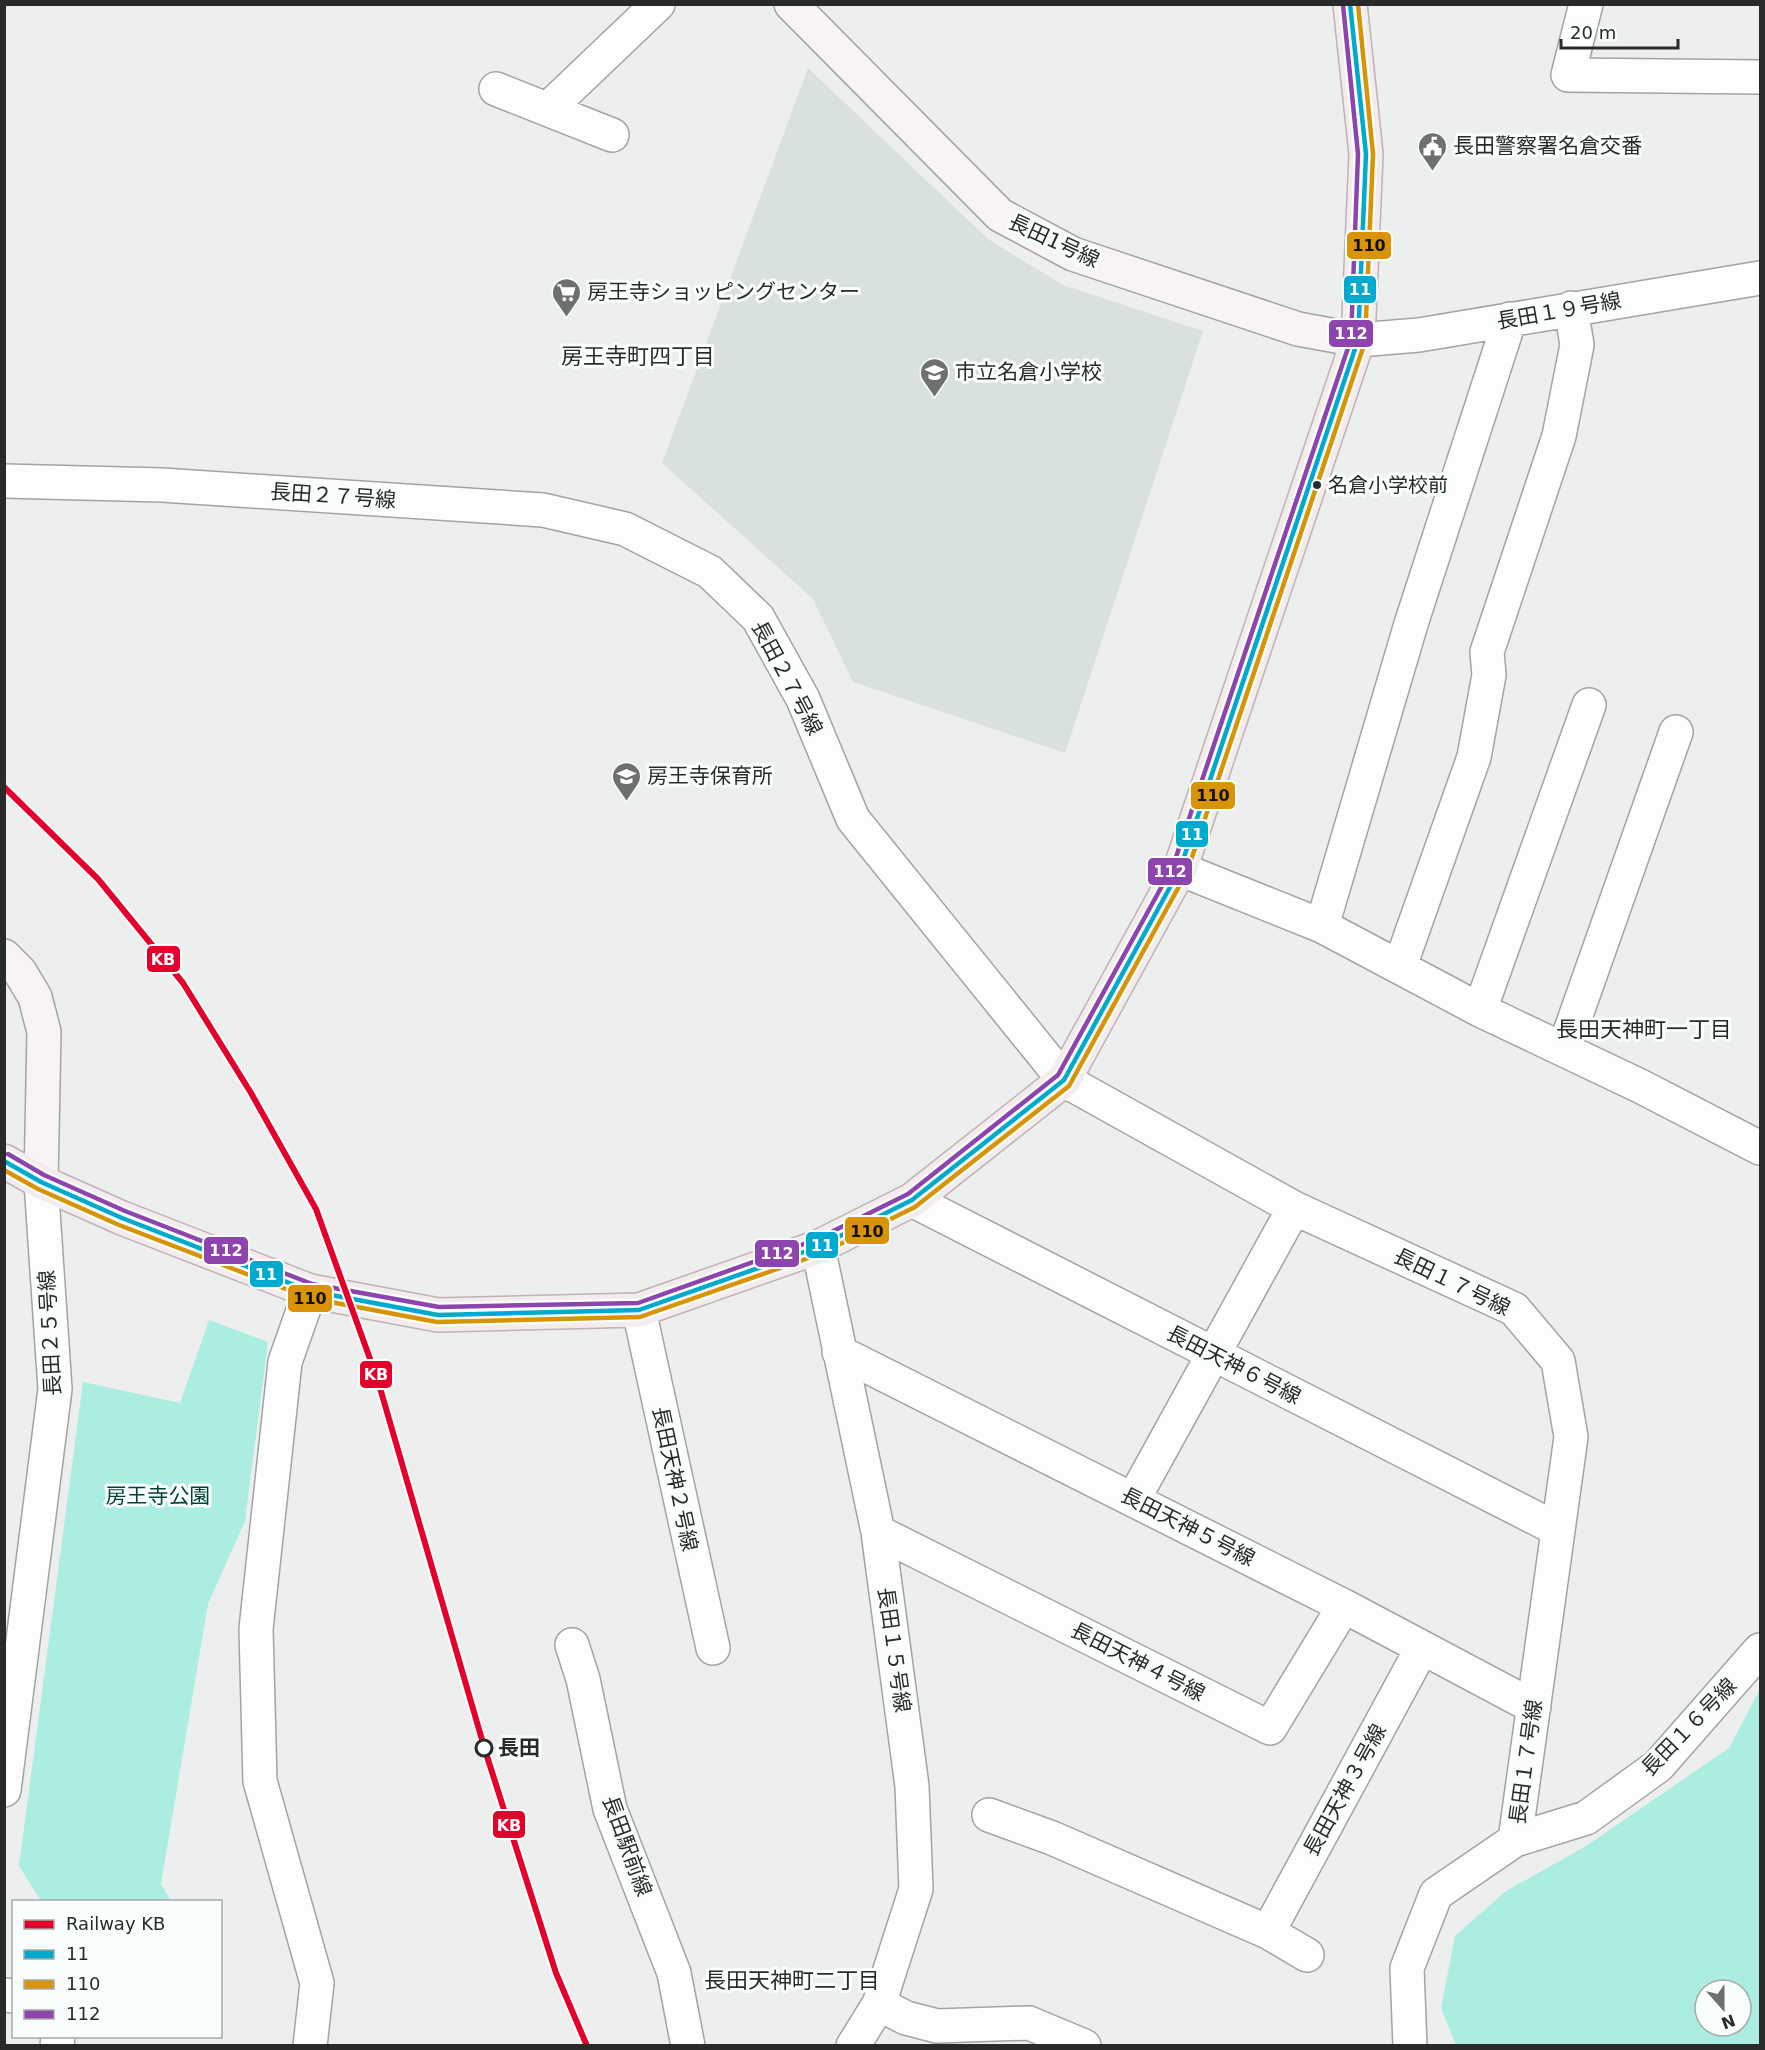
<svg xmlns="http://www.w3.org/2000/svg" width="1765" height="2050" font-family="'DejaVu Sans','Noto Sans JP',sans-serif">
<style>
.built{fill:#d9e1df}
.green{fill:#abeee1;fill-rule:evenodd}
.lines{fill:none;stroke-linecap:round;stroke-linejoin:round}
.street-casing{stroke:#a2a4a4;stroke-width:36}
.secondary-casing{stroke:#a2a4a4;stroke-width:36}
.primary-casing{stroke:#beb2b3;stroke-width:36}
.street{stroke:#fcfdfc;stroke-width:33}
.secondary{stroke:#f8f4f5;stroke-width:33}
.primary{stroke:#f4ecec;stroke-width:33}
.bus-1-casing{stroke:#f8fefc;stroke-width:9}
.bus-2-casing{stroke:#f8fefc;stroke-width:9}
.bus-3-casing{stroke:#f8fefc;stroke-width:9}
.bus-1{stroke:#00a9ce;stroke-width:4.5}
.bus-2{stroke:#d89406;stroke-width:4.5}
.bus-3{stroke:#8e44ad;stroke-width:4.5}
.rail-1-casing{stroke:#f8fefc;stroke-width:10}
.rail-1{stroke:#e4002b;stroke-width:6}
.bus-dot{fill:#292b2b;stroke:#f8fefc;stroke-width:2}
.stop-dot{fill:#f8fefc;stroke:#292b2b;stroke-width:3}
.labels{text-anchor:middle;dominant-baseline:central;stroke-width:6;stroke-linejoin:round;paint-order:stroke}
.bus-label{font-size:20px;fill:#292b2b;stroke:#f8fefc;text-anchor:start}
.poi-label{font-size:21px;fill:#292b2b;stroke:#f8fefc;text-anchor:start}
.street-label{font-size:21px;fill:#292b2b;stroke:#f8fefc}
.park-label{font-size:21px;fill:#034037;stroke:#f8fefc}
.stop-label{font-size:21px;font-weight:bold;fill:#292b2b;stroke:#f8fefc;text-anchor:start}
.neighbourhood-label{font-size:22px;fill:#292b2b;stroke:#f8fefc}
.line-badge{stroke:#f8fefc;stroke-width:2}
.badge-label{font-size:16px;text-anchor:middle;font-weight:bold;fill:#fff}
.pale-badge-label{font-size:16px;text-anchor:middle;font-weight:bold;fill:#111}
</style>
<rect width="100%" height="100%" fill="#ecefee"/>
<path class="built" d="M 808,68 L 988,239 L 1063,285 L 1203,331 L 1065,753 L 853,682 L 813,599 L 662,463 Z"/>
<path class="green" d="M 209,1320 L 268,1342 L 245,1521 L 208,1604 L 161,1884 L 171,1901 L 41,1901 L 19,1866 L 83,1382 L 180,1403 Z
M 1760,1689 L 1760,2045 L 1456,2045 L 1441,2008 L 1455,1936 L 1506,1891 L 1586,1846 L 1729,1748 ZM 1705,1990 L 1741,1990 L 1741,2026 L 1705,2026 Z"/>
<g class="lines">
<defs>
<path id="street" d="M 1586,4 L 1568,75 L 1760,77
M 496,89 L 612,135
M 549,108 L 658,4
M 1358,340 L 1419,335 L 1760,278
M 4,481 L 162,485 L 543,510 L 625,529 L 710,572 L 758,618 L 803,699 L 853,819 L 1064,1080 L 1294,1208 L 1514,1309 L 1558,1361 L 1571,1437 L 1515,1840
M 1180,869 L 1322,926 L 1480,1010 L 1640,1086 L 1760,1148
M 1322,926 L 1411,624 L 1510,319
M 1400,966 L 1474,757 L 1489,675 L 1487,652 L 1559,436 L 1577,345 L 1571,308
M 1480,1010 L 1589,705
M 1564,1049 L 1676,732
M 912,1200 L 1557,1529
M 818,1247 L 878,1532 L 912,1786 L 916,1889 L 879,2004 L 853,2046
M 310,1291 L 285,1362 L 256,1629 L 260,1781 L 317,1983 L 310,2046
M 639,1310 L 713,1648
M 839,1352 L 1344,1606 L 1534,1707
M 1133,1500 L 1294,1208
M 878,1532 L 1270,1728 L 1344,1606
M 572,1645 L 583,1679 L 610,1809 L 674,1973 L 688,2046
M 4,1790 L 55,1389 L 41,1182
M 989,1815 L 1052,1838 L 1268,1932 L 1307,1955
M 1268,1932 L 1422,1648
M 4,1995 L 14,1996
M 879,2004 L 906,2018 L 937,2026 L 1029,2023 L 1084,2046
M 57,2046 L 58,2036
M 1410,2046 L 1407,1968 L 1436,1894 L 1515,1840 L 1586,1818 L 1658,1766 L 1760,1650"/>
<path id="secondary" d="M 791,4 L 1000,215 L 1073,254 L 1298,329 L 1358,340
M 4,956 L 20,972 L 35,997 L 44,1032 L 41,1182"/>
<path id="primary" d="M 4,1161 L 41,1182 L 122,1218 L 310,1291 L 438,1315 L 639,1310 L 818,1247 L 912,1200 L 1064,1080 L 1180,869 L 1358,340 L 1366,154 L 1350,4"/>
</defs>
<use href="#street" class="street-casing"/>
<use href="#secondary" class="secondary-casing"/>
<use href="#primary" class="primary-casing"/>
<use href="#street" class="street"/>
<use href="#secondary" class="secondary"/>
<use href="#primary" class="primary"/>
<defs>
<path id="bus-1" d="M 4,1161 L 41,1182 L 122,1218 L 310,1291 L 438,1315 L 639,1310 L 818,1247 L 912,1200 L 1064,1080 L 1180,869 L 1358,340 L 1366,154 L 1350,4"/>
<path id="bus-2" d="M 4,1170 L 38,1189 L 119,1225 L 309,1298 L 437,1322 L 640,1317 L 820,1254 L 915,1207 L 1069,1086 L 1187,872 L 1365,342 L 1373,154 L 1358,4"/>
<path id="bus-3" d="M 8,1154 L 44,1175 L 125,1211 L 312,1284 L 439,1307 L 638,1303 L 815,1240 L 908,1194 L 1058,1075 L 1173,866 L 1351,339 L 1358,154 L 1343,5"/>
</defs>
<use href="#bus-1" class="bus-1-casing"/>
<use href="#bus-2" class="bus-2-casing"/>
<use href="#bus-3" class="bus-3-casing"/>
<use href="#bus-1" class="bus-1"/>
<use href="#bus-2" class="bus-2"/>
<use href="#bus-3" class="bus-3"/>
<defs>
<path id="rail-1" d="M 4,787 L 98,879 L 183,983 L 251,1093 L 316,1209 L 378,1381 L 485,1750 L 556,1973 L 587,2046"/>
</defs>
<use href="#rail-1" class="rail-1-casing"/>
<use href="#rail-1" class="rail-1"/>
</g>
<defs>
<symbol id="civic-pin" viewBox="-11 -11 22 30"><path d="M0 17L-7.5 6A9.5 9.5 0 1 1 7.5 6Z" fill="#6d706f" stroke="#f8fefc"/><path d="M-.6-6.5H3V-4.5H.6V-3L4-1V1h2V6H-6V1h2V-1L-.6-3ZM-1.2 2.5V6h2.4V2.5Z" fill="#fff"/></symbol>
<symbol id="supermarket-pin" viewBox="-11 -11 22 30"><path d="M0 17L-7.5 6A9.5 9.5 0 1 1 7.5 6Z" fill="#6d706f" stroke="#f8fefc"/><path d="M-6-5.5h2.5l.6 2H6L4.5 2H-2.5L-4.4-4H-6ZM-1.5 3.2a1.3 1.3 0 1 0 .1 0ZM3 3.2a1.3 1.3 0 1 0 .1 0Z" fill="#fff"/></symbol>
<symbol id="school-pin" viewBox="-11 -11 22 30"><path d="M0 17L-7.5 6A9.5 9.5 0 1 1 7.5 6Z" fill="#6d706f" stroke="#f8fefc"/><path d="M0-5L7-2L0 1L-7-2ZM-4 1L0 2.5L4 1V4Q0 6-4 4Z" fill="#fff"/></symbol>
</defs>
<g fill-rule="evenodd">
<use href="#civic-pin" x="1416" y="130" width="33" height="45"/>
<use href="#supermarket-pin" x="550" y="276" width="33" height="45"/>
<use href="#school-pin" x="918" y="356" width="33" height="45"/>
<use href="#school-pin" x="610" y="760" width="33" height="45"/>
</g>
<circle class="bus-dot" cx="1317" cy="485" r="5"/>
<circle class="stop-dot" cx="484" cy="1748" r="8"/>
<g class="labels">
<g class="bus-label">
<text x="1328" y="485">名倉小学校前</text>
</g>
<g class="poi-label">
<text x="1453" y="146">長田警察署名倉交番</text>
<text x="587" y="292">房王寺ショッピングセンター</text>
<text x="955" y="372">市立名倉小学校</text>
<text x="647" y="776">房王寺保育所</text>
</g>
<g class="street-label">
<text transform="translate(1054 241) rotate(25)">長田1号線</text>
<text transform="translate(1559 311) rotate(-10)">長田１９号線</text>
<text transform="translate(333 496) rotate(4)">長田２７号線</text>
<text transform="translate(787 678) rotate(62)">長田２７号線</text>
<text transform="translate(1452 1282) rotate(26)">長田１７号線</text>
<text transform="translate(50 1333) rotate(-93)">長田２５号線</text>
<text transform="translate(1234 1365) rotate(27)">長田天神６号線</text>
<text transform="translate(675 1479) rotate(78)">長田天神２号線</text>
<text transform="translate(1188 1527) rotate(27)">長田天神５号線</text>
<text transform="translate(894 1650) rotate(82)">長田１５号線</text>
<text transform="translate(1138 1662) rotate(27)">長田天神４号線</text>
<text transform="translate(1689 1727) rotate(-46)">長田１６号線</text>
<text transform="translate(1526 1762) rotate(-82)">長田１７号線</text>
<text transform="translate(1345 1790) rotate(-61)">長田天神３号線</text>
<text transform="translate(627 1846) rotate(70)">長田駅前線</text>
</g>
<g class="park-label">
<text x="158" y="1496">房王寺公園</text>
</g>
<g class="stop-label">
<text x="498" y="1748">長田</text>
</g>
<g class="neighbourhood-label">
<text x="638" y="356">房王寺町四丁目</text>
<text x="1644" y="1029">長田天神町一丁目</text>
<text x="792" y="1980">長田天神町二丁目</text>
</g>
</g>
<g class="line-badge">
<rect x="1346" y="231" width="46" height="29" rx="6" fill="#d89406"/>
<rect x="1343" y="275" width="34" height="29" rx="6" fill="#00a9ce"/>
<rect x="1328" y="319" width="46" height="29" rx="6" fill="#8e44ad"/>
<rect x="1190" y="781" width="46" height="29" rx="6" fill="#d89406"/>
<rect x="1175" y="820" width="34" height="28" rx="6" fill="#00a9ce"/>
<rect x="1147" y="857" width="46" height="29" rx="6" fill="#8e44ad"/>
<rect x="146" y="945" width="35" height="28" rx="6" fill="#e4002b"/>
<rect x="844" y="1216" width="46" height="29" rx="6" fill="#d89406"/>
<rect x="805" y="1231" width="34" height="28" rx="6" fill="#00a9ce"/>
<rect x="203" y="1236" width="46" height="29" rx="6" fill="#8e44ad"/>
<rect x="754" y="1239" width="46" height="29" rx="6" fill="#8e44ad"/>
<rect x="249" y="1260" width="35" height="28" rx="6" fill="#00a9ce"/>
<rect x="287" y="1284" width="46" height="29" rx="6" fill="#d89406"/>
<rect x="359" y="1360" width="34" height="29" rx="6" fill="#e4002b"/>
<rect x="492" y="1810" width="34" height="29" rx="6" fill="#e4002b"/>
</g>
<g class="badge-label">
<text x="1360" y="295">11</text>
<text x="1351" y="339">112</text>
<text x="1192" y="840">11</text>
<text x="1170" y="877">112</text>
<text x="163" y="965">KB</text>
<text x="822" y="1251">11</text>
<text x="226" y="1256">112</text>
<text x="777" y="1259">112</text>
<text x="266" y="1280">11</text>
<text x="376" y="1380">KB</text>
<text x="509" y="1831">KB</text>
</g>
<g class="pale-badge-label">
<text x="1369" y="251">110</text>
<text x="1213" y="801">110</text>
<text x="867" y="1237">110</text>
<text x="310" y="1304">110</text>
</g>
<rect width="1765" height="2050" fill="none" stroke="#292b2b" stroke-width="12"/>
<rect x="12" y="1900" width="210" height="138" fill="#f8fefc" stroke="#a5aaa8" stroke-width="1.5"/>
<rect x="24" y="1920" width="30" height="9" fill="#e4002b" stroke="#a5aaa8" stroke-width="1.5"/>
<text x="66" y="1930" font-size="18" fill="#292b2b">Railway KB</text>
<rect x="24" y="1950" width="30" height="9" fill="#00a9ce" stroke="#a5aaa8" stroke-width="1.5"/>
<text x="66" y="1960" font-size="18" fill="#292b2b">11</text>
<rect x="24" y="1980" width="30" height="9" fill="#d89406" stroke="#a5aaa8" stroke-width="1.5"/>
<text x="66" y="1990" font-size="18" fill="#292b2b">110</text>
<rect x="24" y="2010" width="30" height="9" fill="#8e44ad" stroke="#a5aaa8" stroke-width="1.5"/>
<text x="66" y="2020" font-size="18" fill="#292b2b">112</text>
<g transform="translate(1723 2008) rotate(159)"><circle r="28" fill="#f8fefc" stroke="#a5aaa8" stroke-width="1.5"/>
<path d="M0-4.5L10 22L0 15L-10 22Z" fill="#6d706f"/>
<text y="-9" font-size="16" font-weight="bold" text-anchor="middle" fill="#292b2b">N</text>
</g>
<path d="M1561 39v9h117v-9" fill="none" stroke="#292b2b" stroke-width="3"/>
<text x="1570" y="39" font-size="18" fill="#292b2b" stroke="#f8fefc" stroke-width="4.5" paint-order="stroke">20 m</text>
</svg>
